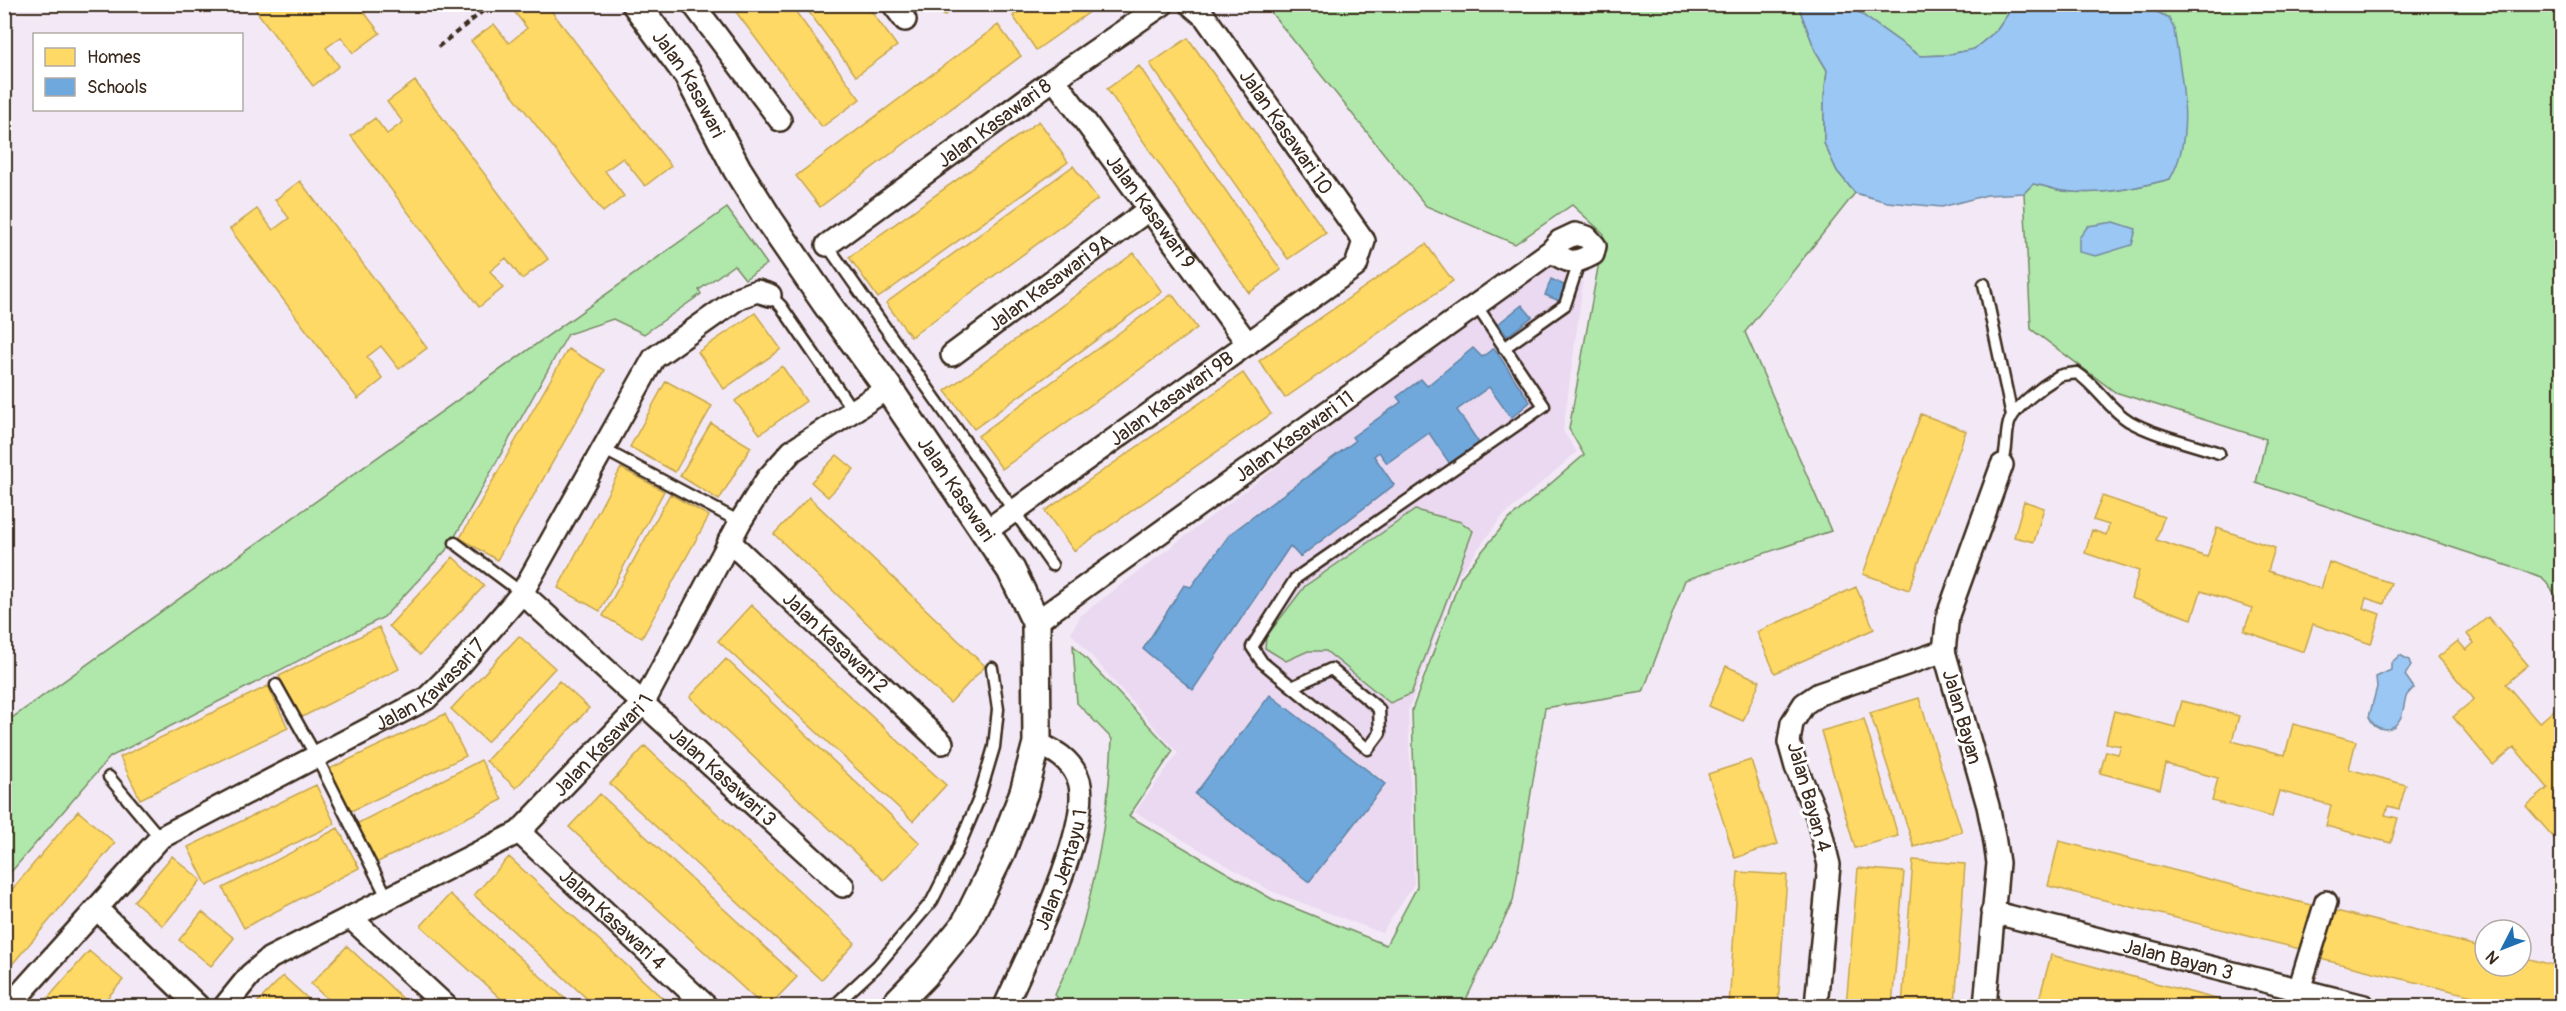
<svg xmlns="http://www.w3.org/2000/svg" width="2566" height="1011" font-family="Pangolin,sans-serif">
<style>
.built{fill:#ead9f0}
.green{fill:#b0e8ab;stroke:#768964;stroke-width:1.5}
.water{fill:#9ac7f4;stroke:#74889e;stroke-width:1.5}
.homes{fill:#ffd966;stroke:#c4a450;stroke-width:1.5}
.schools{fill:#6fa8dc;stroke:#5f82a3;stroke-width:1.5}
.lines{fill:none;stroke-linecap:round;stroke-linejoin:round}
.service-casing{stroke:#3b2a1e;stroke-width:15}
.minor-casing{stroke:#3b2a1e;stroke-width:26}
.tertiary-casing{stroke:#3b2a1e;stroke-width:32}
.path{stroke:#3b2a1e;stroke-width:4;stroke-dasharray:6 4.5;stroke-linecap:butt}
.service{stroke:#fff;stroke-width:10}
.minor{stroke:#fff;stroke-width:21}
.tertiary{stroke:#fff;stroke-width:27}
.labels{text-anchor:middle;dominant-baseline:central;stroke-width:6;stroke-linejoin:round;paint-order:stroke}
.street-label{font-size:20px;fill:#3b2a1e;stroke:#fff}
</style>
<rect width="100%" height="100%" fill="#f3e9f6"/>
<filter id="ink" filterUnits="userSpaceOnUse"><feTurbulence type="fractalNoise" baseFrequency=".0167" numOctaves="2"/><feDisplacementMap in="SourceGraphic" scale="12" xChannelSelector="R" yChannelSelector="G"/><feConvolveMatrix kernelMatrix="1 2 1 2 8 2 1 2 1" color-interpolation-filters="sRGB"/></filter>
<g filter="url(#ink)">
<path class="built" d="M 1544,264 L 1583,283 L 1563,431 L 1577,452 L 1501,518 L 1458,576 L 1408,711 L 1414,884 L 1382,933 L 1271,891 L 1135,812 L 1178,753 L 1071,633 L 1080,616 Z"/>
<path class="green" d="M 1265,5 L 1814,5 L 1798,5 L 1815,50 L 1827,70 L 1824,97 L 1824,143 L 1837,171 L 1855,193 L 1745,332 L 1831,531 L 1685,580 L 1643,692 L 1545,708 L 1513,901 L 1463,1006 L 1066,1006 L 1055,995 C 1062,978 1071,961 1077,944 C 1097,877 1109,809 1112,739 L 1077,703 L 1073,645 L 1173,751 L 1129,816 L 1272,899 L 1386,945 L 1417,887 L 1412,710 L 1461,577 L 1507,521 L 1584,455 L 1569,429 L 1604,234 L 1572,205 L 1515,244 L 1426,206 Z
M 1840,5 L 2014,5 L 1997,30 L 1974,49 L 1946,55 L 1920,56 L 1854,9 Z
M 2143,5 L 2561,5 L 2561,602 L 2542,577 L 2256,483 L 2266,439 L 2115,392 L 2031,329 L 2024,193 L 2033,184 C 2044,185 2054,190 2064,191 C 2100,196 2136,188 2170,179 L 2169,18 Z
M 727,208 L 767,264 L 745,279 L 734,265 L 699,290 L 701,294 L 644,334 L 613,319 L 568,334 L 449,547 L 384,617 L 110,757 L 5,879 L 5,723 Z
M 1415,510 L 1461,522 L 1473,531 L 1411,694 L 1390,703 L 1326,651 L 1308,651 L 1286,661 L 1265,648 L 1266,637 L 1305,586 Z"/>
<path class="water" d="M 1798,5 L 1840,5 L 1854,9 L 1920,56 L 1946,55 L 1974,49 L 1997,30 L 2014,5 L 2143,5 L 2169,18 L 2174,29 C 2181,77 2196,135 2170,179 C 2136,188 2100,196 2064,191 C 2054,190 2044,185 2033,184 L 2024,193 L 1987,195 L 1942,207 L 1887,202 L 1855,193 L 1837,171 L 1824,143 L 1824,97 L 1827,70 L 1815,50 Z
M 2114,222 L 2136,229 L 2132,245 L 2096,256 L 2079,252 L 2079,238 L 2088,226 Z
M 2400,655 L 2409,660 L 2411,666 L 2405,675 L 2414,688 C 2413,688 2408,694 2407,695 C 2404,701 2404,710 2401,717 C 2393,734 2376,732 2369,717 L 2377,687 L 2376,677 L 2391,670 L 2391,663 Z"/>
<path class="homes" d="M 251,4 L 358,4 L 380,33 L 353,53 L 341,37 L 326,48 L 339,66 L 313,86 Z
M 520,4 L 546,4 L 671,166 L 645,186 L 623,158 L 605,171 L 624,196 L 603,212 L 471,41 L 494,24 L 509,43 L 527,28 L 513,10 Z
M 730,4 L 790,4 L 860,99 L 822,127 Z
M 803,4 L 866,4 L 897,46 L 856,76 Z
M 935,4 L 959,4 L 944,16 Z
M 1029,4 L 1101,4 L 1036,50 L 1013,16 Z
M 998,25 L 1021,56 L 820,207 L 796,176 Z
M 1188,38 L 1326,233 L 1288,259 L 1150,64 Z
M 1139,66 L 1281,270 L 1249,293 L 1107,89 Z
M 415,81 L 548,259 L 522,279 L 506,258 L 490,271 L 503,288 L 479,307 L 351,136 L 375,118 L 387,134 L 403,122 L 387,102 Z
M 1039,121 L 1068,162 L 878,298 L 849,257 Z
M 1073,166 L 1098,199 L 911,337 L 886,303 Z
M 300,181 L 427,348 L 399,369 L 381,346 L 367,357 L 383,379 L 358,399 L 230,229 L 257,209 L 273,230 L 289,218 L 275,200 Z
M 1426,244 L 1453,281 L 1285,398 L 1259,361 Z
M 1134,253 L 1162,292 L 974,429 L 945,391 Z
M 1172,294 L 1197,328 L 1002,469 L 978,436 Z
M 755,313 L 781,349 L 724,389 L 698,352 Z
M 568,349 L 605,370 L 497,560 L 460,538 Z
M 782,366 L 806,401 L 760,434 L 735,401 Z
M 1243,373 L 1271,414 L 1074,551 L 1045,511 Z
M 666,381 L 712,406 L 675,472 L 630,447 Z
M 1921,414 L 1966,431 L 1909,590 L 1863,574 Z
M 711,423 L 751,447 L 719,500 L 680,476 Z
M 837,455 L 854,469 L 828,497 L 811,482 Z
M 621,468 L 664,491 L 600,611 L 558,588 Z
M 670,494 L 709,516 L 642,638 L 603,616 Z
M 2102,496 L 2164,517 L 2156,540 L 2207,557 L 2217,528 L 2275,548 L 2268,571 L 2321,589 L 2329,562 L 2391,583 L 2384,604 L 2366,598 L 2363,608 L 2380,614 L 2371,644 L 2313,624 L 2304,652 L 2244,631 L 2252,608 L 2201,591 L 2192,619 L 2131,598 L 2139,571 L 2085,553 L 2092,530 L 2106,535 L 2109,525 L 2093,520 Z
M 809,497 L 985,666 L 950,703 L 774,534 Z
M 2024,501 L 2044,508 L 2034,542 L 2014,537 Z
M 453,557 L 484,586 L 420,655 L 389,626 Z
M 1856,587 L 1874,629 L 1775,673 L 1757,632 Z
M 751,605 L 946,785 L 913,821 L 718,641 Z
M 2488,617 L 2528,665 L 2506,684 L 2539,723 L 2559,706 L 2562,709 L 2562,847 L 2526,806 L 2548,788 L 2514,747 L 2493,765 L 2453,717 L 2474,699 L 2438,657 L 2458,641 L 2466,650 L 2474,643 L 2467,634 Z
M 379,627 L 399,669 L 300,718 L 279,676 Z
M 519,636 L 555,668 L 487,742 L 451,709 Z
M 726,659 L 920,843 L 884,880 L 690,697 Z
M 1726,666 L 1760,681 L 1743,721 L 1709,706 Z
M 559,681 L 589,708 L 516,788 L 486,761 Z
M 268,686 L 288,728 L 140,799 L 120,757 Z
M 1919,698 L 1962,832 L 1914,847 L 1870,713 Z
M 2182,701 L 2239,716 L 2232,741 L 2285,755 L 2293,724 L 2356,741 L 2349,769 L 2406,785 L 2399,809 L 2388,806 L 2385,815 L 2398,818 L 2391,843 L 2326,826 L 2331,805 L 2279,791 L 2272,817 L 2212,801 L 2218,778 L 2166,764 L 2160,789 L 2100,773 L 2106,751 L 2118,754 L 2121,746 L 2106,743 L 2114,711 L 2175,727 Z
M 445,714 L 466,756 L 347,813 L 327,770 Z
M 1864,719 L 1898,836 L 1855,848 L 1821,731 Z
M 645,746 L 855,943 L 821,980 L 610,784 Z
M 481,760 L 502,800 L 376,863 L 356,824 Z
M 1751,760 L 1778,844 L 1735,858 L 1708,774 Z
M 316,785 L 335,824 L 207,886 L 188,847 Z
M 600,794 L 797,977 L 769,1006 L 763,1006 L 569,827 Z
M 78,811 L 115,843 L 4,974 L 4,899 Z
M 338,828 L 359,868 L 244,928 L 223,888 Z
M 2059,841 L 2315,906 L 2304,950 L 2048,886 Z
M 172,856 L 201,880 L 163,926 L 134,901 Z
M 509,857 L 671,1006 L 595,1006 L 474,895 Z
M 1913,860 L 1965,864 L 1955,1006 L 1902,1006 Z
M 1858,868 L 1904,872 L 1892,1006 L 1846,1006 Z
M 1738,872 L 1787,875 L 1778,1006 L 1729,1006 Z
M 450,894 L 573,1006 L 509,1006 L 421,926 Z
M 2332,910 L 2485,948 L 2485,966 L 2521,966 L 2521,957 L 2562,967 L 2562,1006 L 2514,1006 L 2320,959 Z
M 202,912 L 234,938 L 211,966 L 179,940 Z
M 347,946 L 411,1006 L 335,1006 L 311,984 Z
M 89,951 L 123,980 L 100,1006 L 41,1006 Z
M 2051,955 L 2242,1006 L 2050,1006 L 2038,1003 Z
M 283,976 L 316,1006 L 254,1006 Z"/>
<path class="schools" d="M 1551,279 L 1568,287 L 1562,302 L 1545,295 Z
M 1522,305 L 1532,317 L 1507,336 L 1498,324 Z
M 1473,348 L 1482,357 L 1494,348 L 1530,402 L 1511,418 L 1489,387 L 1457,410 L 1479,443 L 1450,464 L 1429,433 L 1387,463 L 1379,452 L 1374,456 L 1394,485 L 1300,557 L 1290,546 L 1193,690 L 1143,649 L 1184,585 L 1191,587 L 1230,534 L 1355,441 L 1352,437 L 1401,402 L 1397,397 L 1421,379 L 1427,386 Z
M 1270,695 L 1385,784 L 1309,882 L 1195,794 Z"/>
<g class="lines">
<defs>
<path id="service" d="M 827,245 L 1052,565
M 1984,284 L 2012,416
M 770,295 L 781,306 L 853,411
M 1504,348 L 1565,305 L 1579,262
M 603,449 L 740,522
M 2002,465 C 2008,451 2005,437 2009,423 C 2014,407 2044,385 2059,376 C 2064,374 2071,374 2077,373 C 2097,386 2108,408 2129,421 C 2156,436 2190,443 2219,453
M 455,543 L 522,593
M 276,685 L 317,758 L 388,899
M 1294,686 L 1331,669 L 1379,709 L 1380,733 L 1368,749 L 1262,662 L 1252,647 L 1296,578 L 1544,406 L 1476,305
M 109,777 L 160,838
M 834,1006 L 877,966 L 932,901 L 956,853 L 978,801 L 994,747 L 998,709 L 992,668"/>
<g id="minor">
<path d="M 693,4 L 780,120"/>
<path d="M 893,4 L 905,20"/>
<path id="s1" d="M 1054,79 L 1248,344"/>
<path id="s2" d="M 827,245 L 1054,79 L 1163,4"/>
<path id="s3" d="M 952,355 L 1148,210"/>
<path id="s4" d="M 986,531 L 1356,266 L 1364,241 L 1205,17 L 1190,4"/>
<path id="s5" d="M 729,541 L 942,743"/>
<path id="s6" d="M 522,593 L 843,886"/>
<path id="s7" d="M 1036,622 L 1551,251 L 1560,241 L 1575,234 L 1587,237 L 1595,246 L 1593,254 C 1573,265 1569,263 1551,251"/>
<path id="s8" d="M 519,832 L 706,1006"/>
<path d="M 98,910 L 198,1006"/>
<path id="s9" d="M 1992,912 L 2364,1006"/>
<path d="M 351,918 L 446,1006"/>
<path id="s10" d="M 9,1006 L 160,838 L 426,699 L 460,665 L 522,593 L 654,358 L 740,297 L 757,291 L 770,295"/>
<path id="s11" d="M 225,1006 L 250,975 L 270,958 L 519,832 L 644,702 L 740,522 L 767,479 L 792,451 L 888,388"/>
<path id="s12" d="M 1005,1006 C 1025,961 1096,822 1078,778 C 1070,759 1055,751 1037,743"/>
<path d="M 1816,1006 L 1829,865 L 1817,816 L 1796,767 L 1789,742 L 1792,723 L 1804,704 L 1819,694 L 1944,651"/>
<path d="M 1985,1006 L 1998,863 L 1994,836 L 1988,806 L 1944,651 L 1948,615 L 2002,465"/>
<path d="M 2294,1006 L 2326,902"/>
</g>
<g id="tertiary">
<path id="s13" d="M 636,4 L 688,75 L 737,169 L 769,220 L 826,303 L 888,388 L 1011,570 L 1036,622 L 1037,743 L 1024,792 L 1001,852 L 965,925 L 925,974 L 894,1006"/>
</g>
</defs>
<use href="#service" class="service-casing"/>
<use href="#minor" class="minor-casing"/>
<use href="#tertiary" class="tertiary-casing"/>
<path class="path" d="M 438,47 L 492,4"/>
<use href="#service" class="service"/>
<use href="#minor" class="minor"/>
<use href="#tertiary" class="tertiary"/>
</g>
</g>
<g class="labels">
<g class="street-label">
<text stroke="none"><textPath href="#s13" startOffset="96">Jalan Kasawari</textPath></text>
<text stroke="none"><textPath href="#s2" startOffset="207">Jalan Kasawari 8</textPath></text>
<text transform="translate(1286 132) rotate(55)">Jalan Kasawari 10</text>
<text stroke="none"><textPath href="#s1" startOffset="164">Jalan Kasawari 9</textPath></text>
<text stroke="none"><textPath href="#s3" startOffset="122">Jalan Kasawari 9A</textPath></text>
<text stroke="none"><textPath href="#s4" startOffset="228">Jalan Kasawari 9B</textPath></text>
<text stroke="none"><textPath href="#s7" startOffset="318">Jalan Kasawari 11</textPath></text>
<text stroke="none"><textPath href="#s13" startOffset="582">Jalan Kasawari</textPath></text>
<text stroke="none"><textPath href="#s5" startOffset="147">Jalan Kasawari 2</textPath></text>
<text stroke="none"><textPath href="#s10" startOffset="538">Jalan Kawasari 7</textPath></text>
<text transform="translate(1962 717) rotate(74)">Jalan Bayan</text>
<text stroke="none"><textPath href="#s11" startOffset="466">Jalan Kasawari 1</textPath></text>
<text stroke="none"><textPath href="#s6" startOffset="272">Jalan Kasawari 3</textPath></text>
<text transform="translate(1809 797) rotate(74)">Jalan Bayan 4</text>
<text stroke="none"><textPath href="#s12" startOffset="148">Jalan Jentayu 1</textPath></text>
<text stroke="none"><textPath href="#s8" startOffset="128">Jalan Kasawari 4</textPath></text>
<text stroke="none"><textPath href="#s9" startOffset="192">Jalan Bayan 3</textPath></text>
</g>
</g>
<rect width="2566" height="1011" fill="none" stroke="#fff" stroke-width="24"/>
<rect x="12" y="12" width="2542" height="987" fill="none" stroke="#3b2a1e" stroke-width="2" filter="url(#ink)"/>
<rect x="33" y="33" width="210" height="78" fill="#ffffff" stroke="#b1aaa5" stroke-width="1.5"/>
<rect x="45" y="48" width="30" height="18" fill="#ffd966" stroke="#b1aaa5" stroke-width="1.5"/>
<text x="87" y="63" font-size="18" fill="#3b2a1e">Homes</text>
<rect x="45" y="78" width="30" height="18" fill="#6fa8dc" stroke="#b1aaa5" stroke-width="1.5"/>
<text x="87" y="93" font-size="18" fill="#3b2a1e">Schools</text>
<g transform="translate(2503 948) rotate(228)"><circle r="28" fill="#ffffff" stroke="#b1aaa5" stroke-width="1.5"/>
<path d="M0-4.5L10 22L0 15L-10 22Z" fill="#1f6fb2"/>
<text y="-9" font-size="16" font-weight="bold" text-anchor="middle" fill="#3b2a1e">N</text>
</g>
</svg>
